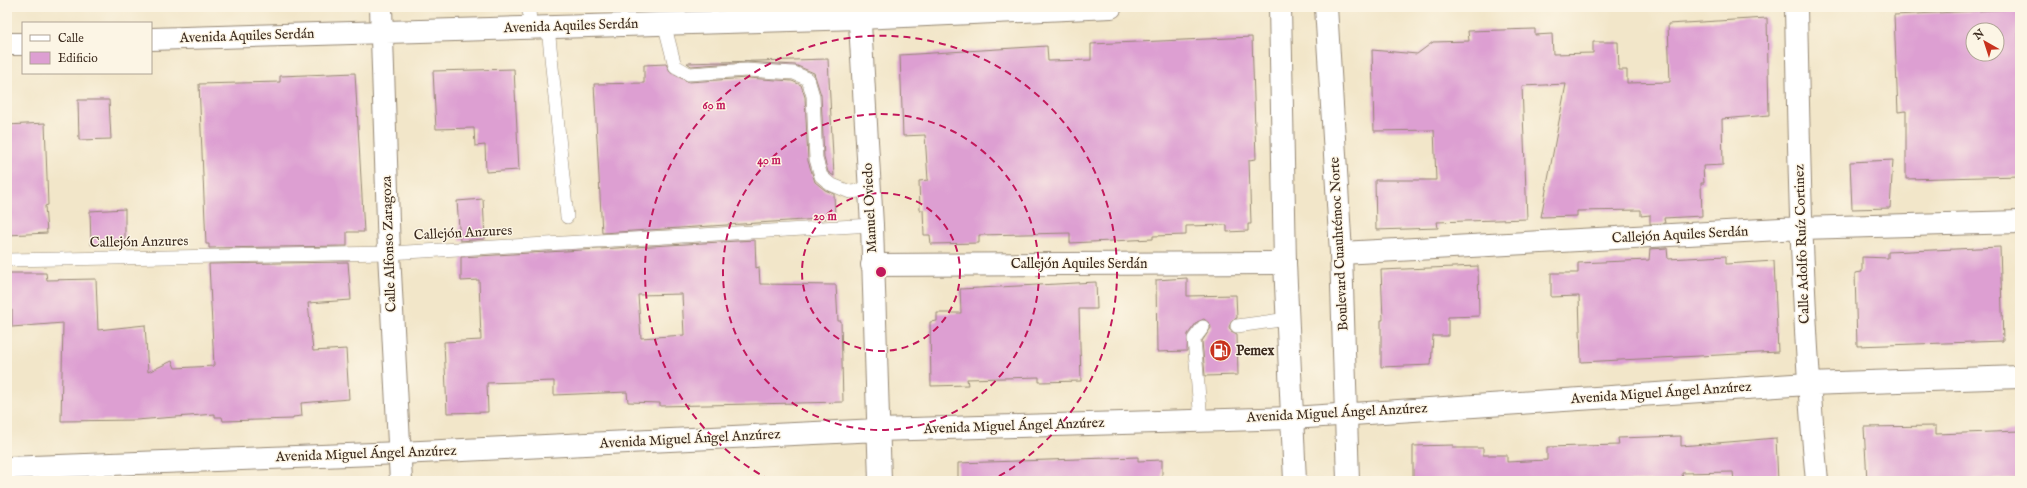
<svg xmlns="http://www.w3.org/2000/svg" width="2027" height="488" font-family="'IM FELL English',serif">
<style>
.building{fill:#dd9fd2;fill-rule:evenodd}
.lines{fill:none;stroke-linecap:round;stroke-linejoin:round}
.lane-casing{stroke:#968874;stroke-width:14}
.street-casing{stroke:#968874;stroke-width:24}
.secondary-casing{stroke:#968874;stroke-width:24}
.primary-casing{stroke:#968874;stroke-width:24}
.lane{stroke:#fff;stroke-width:13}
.street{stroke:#fff;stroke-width:22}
.secondary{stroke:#fff;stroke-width:22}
.primary{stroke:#fff;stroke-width:22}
.ring{fill:none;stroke:#c2185b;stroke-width:2;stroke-dasharray:7 5}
.labels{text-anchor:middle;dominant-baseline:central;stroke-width:3;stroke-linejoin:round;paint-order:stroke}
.street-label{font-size:14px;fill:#3b2a1e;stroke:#fcf5e5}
.poi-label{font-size:14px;font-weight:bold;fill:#3b2a1e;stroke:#fcf5e5;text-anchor:start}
.centre{fill:#c2185b;stroke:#fcf5e5;stroke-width:2}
.ring-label{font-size:12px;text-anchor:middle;font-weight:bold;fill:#c2185b;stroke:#fcf5e5;stroke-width:3;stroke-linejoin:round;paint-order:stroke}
</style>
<rect width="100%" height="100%" fill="#fcf5e5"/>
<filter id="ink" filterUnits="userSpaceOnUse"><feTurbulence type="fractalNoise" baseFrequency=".025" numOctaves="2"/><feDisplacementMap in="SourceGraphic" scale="8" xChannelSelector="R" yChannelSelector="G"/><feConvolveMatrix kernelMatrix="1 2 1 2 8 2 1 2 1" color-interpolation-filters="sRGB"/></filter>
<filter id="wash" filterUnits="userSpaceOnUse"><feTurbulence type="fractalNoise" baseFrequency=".012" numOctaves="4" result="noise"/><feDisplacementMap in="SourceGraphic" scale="16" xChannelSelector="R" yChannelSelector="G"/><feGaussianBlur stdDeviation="0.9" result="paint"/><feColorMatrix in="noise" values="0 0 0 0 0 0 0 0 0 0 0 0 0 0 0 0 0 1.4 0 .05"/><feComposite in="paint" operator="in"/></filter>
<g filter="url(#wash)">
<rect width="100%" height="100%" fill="#f2e6c9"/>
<g id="blocks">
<path class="building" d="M 2018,9 L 2020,176 L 1906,179 L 1906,111 L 1898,112 L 1894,15 ZM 1973,30 L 1997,30 L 1997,54 L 1973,54 Z
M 1767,18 L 1769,115 L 1722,119 L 1723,165 L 1703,166 L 1704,183 L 1701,183 L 1702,216 L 1664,218 L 1665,223 L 1650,224 L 1650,215 L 1641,216 L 1641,210 L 1577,211 L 1577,216 L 1541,217 L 1566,84 L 1522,86 L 1527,219 L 1437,222 L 1438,228 L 1376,230 L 1375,180 L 1436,180 L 1434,130 L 1374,131 L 1372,50 L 1417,54 L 1433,42 L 1469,41 L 1468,31 L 1535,29 L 1535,35 L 1552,34 L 1553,54 L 1593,53 L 1593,42 L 1618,42 L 1619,70 L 1627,70 L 1627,83 L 1670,82 L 1668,24 Z
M 1252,37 L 1256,159 L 1249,160 L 1251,224 L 1248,224 L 1248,231 L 1227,232 L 1227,225 L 1186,226 L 1186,235 L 1153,236 L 1153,239 L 1070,243 L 1070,233 L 979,235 L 979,243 L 931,244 L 930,235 L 924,235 L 923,210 L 920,210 L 919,181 L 928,180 L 925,135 L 903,136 L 900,55 L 1047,46 L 1048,61 L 1091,60 L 1091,44 Z
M 828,59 L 834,176 L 828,172 L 824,158 L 821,95 L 814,73 L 795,65 L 747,62 L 691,66 L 687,63 Z
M 666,64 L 671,73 L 689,82 L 747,78 L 792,81 L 801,85 L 805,97 L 808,161 L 815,182 L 825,190 L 834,194 L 835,218 L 602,233 L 594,84 L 644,83 L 644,65 Z
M 514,69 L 519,170 L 486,172 L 485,145 L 475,146 L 474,128 L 436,129 L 433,71 Z
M 355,73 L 364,232 L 347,232 L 347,246 L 209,248 L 209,244 L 206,244 L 199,84 L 280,82 L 280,76 Z
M 78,100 L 109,100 L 111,139 L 79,140 Z
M 45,123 L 48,205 L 45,206 L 47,233 L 7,235 L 7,125 Z
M 1893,160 L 1890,208 L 1852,209 L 1850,162 Z
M 483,199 L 485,239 L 460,241 L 457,201 Z
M 125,209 L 125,242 L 91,245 L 90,211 Z
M 755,240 L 756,268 L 759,267 L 760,284 L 836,285 L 838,321 L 841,321 L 843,402 L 660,406 L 660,403 L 628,402 L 627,392 L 554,395 L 554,381 L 487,383 L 488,412 L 447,413 L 444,342 L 481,340 L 479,280 L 461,281 L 461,257 ZM 682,294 L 684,335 L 641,338 L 638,295 Z
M 2000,247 L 2003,341 L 1857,346 L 1855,273 L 1862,272 L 1862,257 L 1888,258 L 1888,252 Z
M 1667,248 L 1668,259 L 1726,256 L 1726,264 L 1774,261 L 1778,352 L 1581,362 L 1579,296 L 1551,297 L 1551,273 L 1578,273 L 1578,263 L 1649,260 L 1650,249 Z
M 348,262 L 351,300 L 308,303 L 313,351 L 346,349 L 349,399 L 301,403 L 302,416 L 293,417 L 293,419 L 223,421 L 222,417 L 215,417 L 215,414 L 136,420 L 61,421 L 63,323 L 12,327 L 12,310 L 7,310 L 7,273 L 46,273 L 47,280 L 96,279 L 98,330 L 145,325 L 148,372 L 172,361 L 175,368 L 214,366 L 209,264 Z
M 1478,266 L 1479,316 L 1448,317 L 1448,336 L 1433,336 L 1431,365 L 1381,367 L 1381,320 L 1383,320 L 1381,270 Z
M 1187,278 L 1187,296 L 1236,295 L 1237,318 L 1232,320 L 1229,327 L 1231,331 L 1237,334 L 1238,375 L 1205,376 L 1202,341 L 1211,328 L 1210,324 L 1204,319 L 1197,322 L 1188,334 L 1187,351 L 1157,352 L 1156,280 Z
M 1096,282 L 1097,309 L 1079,309 L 1081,381 L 1039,382 L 1039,377 L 967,379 L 968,385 L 931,386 L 930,322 L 937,321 L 937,313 L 961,313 L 960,289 Z
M 1936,426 L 1936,434 L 2020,431 L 2020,478 L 1963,481 L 1867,481 L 1864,427 Z
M 1681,436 L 1681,446 L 1776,438 L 1778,481 L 1734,481 L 1733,472 L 1682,473 L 1683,481 L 1413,481 L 1413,446 L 1453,445 L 1453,448 L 1483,448 L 1483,455 L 1507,455 L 1507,462 L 1547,460 L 1547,447 L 1619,445 L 1618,438 Z
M 1138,457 L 1138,461 L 1162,460 L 1162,481 L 958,481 L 958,463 Z"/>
</g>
</g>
<g filter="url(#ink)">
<use href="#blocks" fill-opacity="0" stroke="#968874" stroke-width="1"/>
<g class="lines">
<defs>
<path id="lane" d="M 529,7 L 530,27
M 664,23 L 675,66 L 689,74 L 747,70 L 794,73 L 808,79 L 813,96 L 816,159 L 821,176 L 830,184 L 850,192 L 869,190
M 548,27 L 567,217
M 7,260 L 389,253 L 872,225
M 1237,326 L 1288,319
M 1201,421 L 1194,339 L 1203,327"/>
<path id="street" d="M 859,7 L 872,225 L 880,481
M 1796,7 C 1799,165 1802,323 1817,481
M 1341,253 L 1800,228 L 2020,222
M 872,265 L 1285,263
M 7,468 L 400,453 L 878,430 L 1292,418 L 1808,384 L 2020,377"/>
<path id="secondary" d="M 381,7 L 389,253 L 401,481
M 151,39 L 859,18 L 1111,7
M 7,44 L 23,44"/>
<path id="primary" d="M 1280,7 L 1285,263 L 1295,481
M 1326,7 L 1341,253 L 1348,481"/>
</defs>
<use href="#lane" class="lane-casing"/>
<use href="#street" class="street-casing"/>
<use href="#secondary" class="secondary-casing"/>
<use href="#primary" class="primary-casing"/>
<use href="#lane" class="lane"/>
<use href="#street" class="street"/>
<use href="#secondary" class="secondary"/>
<use href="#primary" class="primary"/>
</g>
</g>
<g class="ring">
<circle cx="881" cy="272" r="79"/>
<circle cx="881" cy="272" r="158"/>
<path d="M770 480A236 236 0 1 1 992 480"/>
</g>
<defs>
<symbol id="fuel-disc" viewBox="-11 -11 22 22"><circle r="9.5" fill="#c8321e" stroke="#fcf5e5"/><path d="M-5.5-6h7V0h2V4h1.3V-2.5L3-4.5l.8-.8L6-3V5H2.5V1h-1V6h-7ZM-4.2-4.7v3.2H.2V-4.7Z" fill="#fff"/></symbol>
</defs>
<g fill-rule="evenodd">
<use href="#fuel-disc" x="1208" y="338" width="25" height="25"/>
</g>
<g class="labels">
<g class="street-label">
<text transform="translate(571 26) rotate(-2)">Avenida Aquiles Serdán</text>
<text transform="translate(247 36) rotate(-2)">Avenida Aquiles Serdán</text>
<text transform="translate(870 208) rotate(-93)">Manuel Oviedo</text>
<text transform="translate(463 233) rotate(-3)">Callejón Anzures</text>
<text transform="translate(1680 235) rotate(-3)">Callejón Aquiles Serdán</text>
<text transform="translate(139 242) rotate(-1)">Callejón Anzures</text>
<text transform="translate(389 244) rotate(-92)">Calle Alfonso Zaragoza</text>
<text transform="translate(1339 244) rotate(-93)">Boulevard Cuauhtémoc Norte</text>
<text transform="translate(1802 244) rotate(-92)">Calle Adolfo Ruíz Cortinez</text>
<text x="1079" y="264">Callejón Aquiles Serdán</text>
<text transform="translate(1661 393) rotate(-4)">Avenida Miguel Ángel Anzúrez</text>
<text transform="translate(1337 413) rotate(-3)">Avenida Miguel Ángel Anzúrez</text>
<text transform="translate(1014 426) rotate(-2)">Avenida Miguel Ángel Anzúrez</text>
<text transform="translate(690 439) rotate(-3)">Avenida Miguel Ángel Anzúrez</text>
<text transform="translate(366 454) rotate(-2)">Avenida Miguel Ángel Anzúrez</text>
</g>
<g class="poi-label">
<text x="1236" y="351">Pemex</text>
</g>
</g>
<circle cx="881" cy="272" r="6" class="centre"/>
<g class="ring-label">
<text x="714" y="109">60 m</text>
<text x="769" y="164">40 m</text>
<text x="825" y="220">20 m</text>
</g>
<rect width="2027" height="488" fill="none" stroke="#fcf5e5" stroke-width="24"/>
<rect x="22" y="22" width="130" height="52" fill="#fcf5e5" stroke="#afa495"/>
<rect x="30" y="35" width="20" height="6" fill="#ffffff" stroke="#afa495"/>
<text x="58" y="42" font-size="12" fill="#3b2a1e">Calle</text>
<rect x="30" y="52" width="20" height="12" fill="#dd9fd2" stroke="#afa495"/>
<text x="58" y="62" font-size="12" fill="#3b2a1e">Edificio</text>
<g transform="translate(1985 42) rotate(321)"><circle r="19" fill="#fcf5e5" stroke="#afa495"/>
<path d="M0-3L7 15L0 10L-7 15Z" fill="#c8321e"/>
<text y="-6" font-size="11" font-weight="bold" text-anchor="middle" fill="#3b2a1e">N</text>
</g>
</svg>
